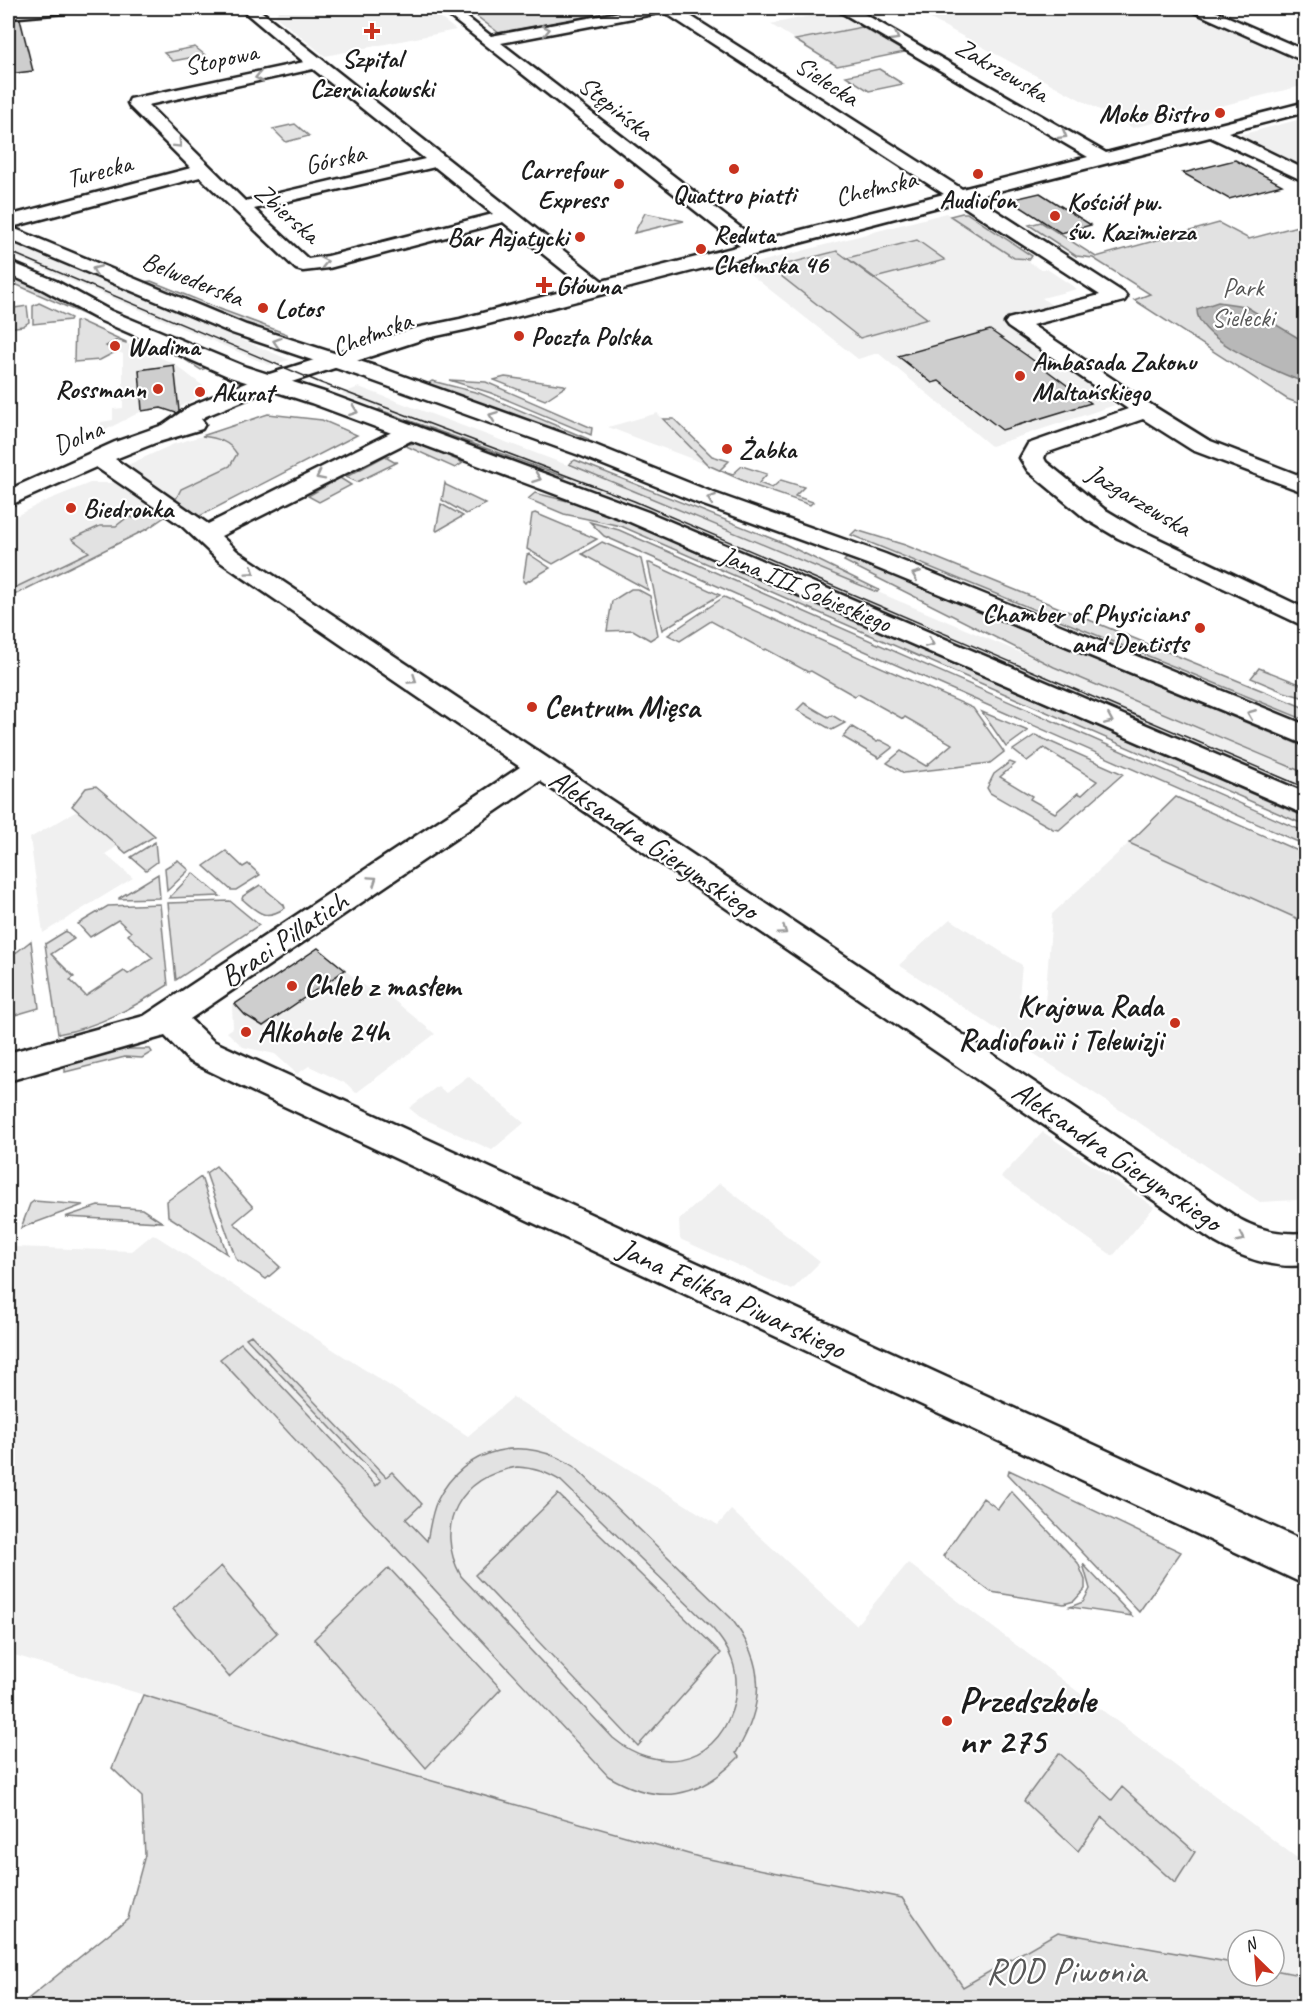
<svg xmlns="http://www.w3.org/2000/svg" width="1313" height="2015" font-family="Caveat,sans-serif">
<style>
.built{fill:#f0f0f0}
.green{fill:#e2e2e2;stroke:#7f7f7f;stroke-width:1.5;fill-rule:evenodd}
.water{fill:#b8b8b8;stroke:#7a7a7a;stroke-width:1.5}
.building{fill:#cecece;stroke:#1c1c1c;stroke-width:1.5}
.lines{fill:none;stroke-linecap:round;stroke-linejoin:round}
.minor-casing{stroke:#1c1c1c;stroke-width:5}
.major-casing{stroke:#1c1c1c;stroke-width:5}
.minor{fill:#fff;fill-rule:evenodd}
.major{fill:#fff;fill-rule:evenodd}
.tram{stroke:#1c1c1c;stroke-width:1.5}
.oneway{stroke:#999}
.poi-dot{fill:#c8321e;stroke:#fff;stroke-width:2}
.labels{text-anchor:middle;dominant-baseline:central;stroke-width:4.5;stroke-linejoin:round;paint-order:stroke}
.far-poi-label{font-size:26px;font-weight:bold;fill:#1c1c1c;stroke:#fff;text-anchor:start}
.far-street-label{font-size:26px;fill:#1c1c1c;stroke:#fff}
.far-park-label{font-size:26px;fill:#575757;stroke:#fff}
.poi-label{font-size:30px;font-weight:bold;fill:#1c1c1c;stroke:#fff;text-anchor:start}
.street-label{font-size:30px;fill:#1c1c1c;stroke:#fff}
.near-poi-label{font-size:36px;font-weight:bold;fill:#1c1c1c;stroke:#fff;text-anchor:start}
.near-park-label{font-size:36px;fill:#575757;stroke:#fff}
</style>
<rect width="100%" height="100%" fill="#fff"/>
<filter id="ink" filterUnits="userSpaceOnUse"><feTurbulence type="fractalNoise" baseFrequency=".0167" numOctaves="2"/><feDisplacementMap in="SourceGraphic" scale="12" xChannelSelector="R" yChannelSelector="G"/><feConvolveMatrix kernelMatrix="1 2 1 2 8 2 1 2 1" color-interpolation-filters="sRGB"/></filter>
<g filter="url(#ink)">
<path class="built" d="M 277,8 L 427,8 L 456,30 L 325,56 L 275,16 L 278,12 Z
M 973,8 L 1180,8 L 1305,65 L 1305,85 L 1133,128 L 927,17 Z
M 836,11 L 862,27 L 905,52 L 837,66 L 770,24 Z
M 1305,118 L 1305,171 L 1236,136 Z
M 946,213 L 950,216 L 957,214 L 1040,269 L 1047,269 L 1077,289 L 1042,298 L 1053,306 L 1002,319 L 1115,405 L 991,446 L 878,353 L 858,359 L 741,267 Z
M 8,241 L 261,348 L 290,360 L 269,365 L 8,254 Z
M 118,340 L 173,363 L 207,389 L 207,392 L 178,408 L 142,411 L 92,437 L 87,434 L 100,428 L 101,422 L 113,420 L 113,409 L 123,408 L 123,354 L 105,346 Z
M 359,387 L 658,499 L 1305,773 L 1305,792 L 641,508 L 341,394 Z
M 658,413 L 658,414 L 708,465 L 608,427 Z
M 202,436 L 219,439 L 230,445 L 237,454 L 236,460 L 230,466 L 181,489 L 175,501 L 123,467 L 174,444 Z
M 90,483 L 119,483 L 165,515 L 8,591 L 8,520 L 43,502 Z
M 77,811 L 118,846 L 105,854 L 133,878 L 43,933 L 30,838 Z
M 1129,843 L 1305,922 L 1305,1192 L 1297,1200 L 1260,1202 L 899,965 L 950,919 L 1022,965 L 1019,997 L 1045,1002 L 1052,914 Z
M 318,948 L 367,988 L 374,984 L 435,1034 L 356,1093 L 347,1084 L 309,1066 L 297,1074 L 275,1054 L 243,1047 L 227,1032 L 233,1028 L 232,1006 Z
M 468,1076 L 524,1123 L 492,1150 L 420,1117 L 409,1108 L 438,1086 L 446,1093 Z
M 1043,1132 L 1154,1207 L 1113,1256 L 1001,1177 Z
M 720,1183 L 820,1262 L 792,1290 L 680,1239 L 679,1220 Z
M 153,1234 L 468,1436 L 513,1397 L 718,1525 L 731,1510 L 856,1625 L 908,1563 L 1305,1864 L 1305,1976 L 1274,1970 L 1274,1940 L 1238,1940 L 1238,1964 L 1058,1932 L 963,1987 L 902,1898 L 699,1857 L 299,1743 L 8,1653 L 8,1265 L 14,1247 L 132,1251 Z"/>
<path class="green" d="M 494,8 L 636,8 L 499,33 L 471,12 Z
M 862,27 L 905,52 L 837,66 L 795,40 Z
M 195,47 L 205,55 L 173,61 L 164,53 Z
M 879,69 L 903,84 L 869,91 L 846,76 Z
M 295,124 L 309,136 L 286,142 L 273,129 Z
M 645,213 L 684,221 L 634,233 Z
M 962,213 L 967,213 L 1032,256 L 1030,259 L 1014,258 L 950,216 Z
M 1041,222 L 1096,257 L 1219,223 L 1249,239 L 1305,224 L 1305,406 L 1287,399 L 1134,300 L 1150,294 L 1093,258 L 1076,256 L 1029,225 Z
M 917,240 L 945,260 L 875,278 L 847,258 Z
M 837,251 L 928,319 L 860,338 L 771,268 Z
M 8,273 L 100,320 L 209,367 L 201,370 L 181,357 L 8,281 Z
M 151,281 L 225,311 L 287,334 L 288,337 L 286,338 L 243,323 L 143,282 Z
M 39,303 L 71,318 L 70,320 L 33,324 L 33,306 Z
M 27,306 L 29,322 L 23,326 L 8,328 L 8,309 Z
M 80,321 L 126,342 L 126,343 L 117,340 L 106,346 L 113,350 L 119,350 L 100,360 L 74,362 L 75,322 Z
M 505,377 L 564,385 L 566,386 L 545,400 L 494,380 Z
M 449,380 L 486,382 L 592,428 L 591,435 L 491,393 Z
M 432,381 L 479,393 L 588,439 L 585,441 L 426,385 Z
M 380,409 L 383,411 L 565,477 L 562,479 L 377,411 Z
M 268,414 L 322,420 L 357,435 L 198,517 L 175,501 L 181,489 L 230,466 L 237,454 C 229,441 217,438 202,436 Z
M 663,419 L 674,419 L 712,456 L 729,461 L 720,470 L 733,474 L 742,466 L 767,474 L 759,483 L 772,488 L 781,480 L 804,487 L 795,496 L 813,502 L 810,505 L 755,486 L 708,465 Z
M 415,443 L 423,444 L 463,463 L 455,468 L 404,445 Z
M 385,456 L 389,456 L 387,458 L 394,462 L 398,462 L 357,482 L 346,477 Z
M 575,460 L 783,543 L 879,590 L 877,592 L 569,464 Z
M 340,478 L 351,485 L 319,502 L 308,496 Z
M 445,483 L 446,485 L 486,504 L 466,514 L 442,500 Z
M 535,493 L 588,506 L 642,528 L 1305,817 L 1305,825 L 621,526 L 564,514 L 528,499 Z
M 441,504 L 463,516 L 437,531 L 436,530 Z
M 151,506 L 166,516 L 147,529 L 8,598 L 8,591 L 89,552 L 72,539 L 100,526 L 116,526 L 129,516 L 133,518 L 143,513 L 140,511 Z
M 535,513 L 597,539 L 553,564 L 527,549 L 532,514 Z
M 590,522 L 619,530 L 1305,832 L 1305,845 L 604,536 Z
M 856,530 L 905,545 L 1305,708 L 1305,720 L 851,535 Z
M 602,542 L 641,559 L 648,590 L 582,554 Z
M 529,554 L 550,568 L 525,583 L 523,581 L 527,555 Z
M 848,557 L 1305,747 L 1305,773 L 1054,667 L 844,561 Z
M 648,563 L 650,563 L 720,595 L 662,630 Z
M 631,589 L 637,589 L 650,596 L 658,635 L 650,640 L 633,630 L 607,631 L 612,601 Z
M 724,597 L 973,708 L 1004,752 L 990,763 L 904,773 L 887,763 L 901,751 L 926,766 L 952,744 L 905,717 L 903,719 L 858,694 L 855,696 L 811,671 L 808,672 L 766,649 L 764,650 L 711,621 L 680,641 L 668,635 Z
M 1259,668 L 1305,686 L 1305,698 L 1284,692 L 1251,678 Z
M 804,703 L 828,717 L 832,715 L 845,723 L 832,730 L 797,710 Z
M 982,712 L 1028,731 L 1006,747 Z
M 852,727 L 877,742 L 880,740 L 893,747 L 879,758 L 843,737 Z
M 1035,735 L 1123,774 L 1059,830 L 1053,829 L 990,793 L 987,788 L 994,774 L 1010,762 L 1015,764 L 1000,777 L 1032,796 L 1030,799 L 1055,813 L 1078,793 L 1082,795 L 1097,781 L 1044,748 L 1027,761 L 1013,750 Z
M 96,786 L 155,836 L 126,853 L 72,806 L 86,788 Z
M 1176,797 L 1305,854 L 1305,922 L 1129,843 Z
M 155,842 L 157,862 L 146,870 L 131,857 Z
M 226,851 L 243,867 L 248,864 L 260,875 L 236,890 L 231,890 L 204,866 Z
M 178,860 L 189,870 L 167,891 L 165,868 Z
M 193,873 L 220,896 L 169,898 Z
M 158,874 L 160,898 L 119,899 L 119,898 Z
M 260,885 L 284,905 L 285,908 C 264,921 259,913 242,899 L 243,896 Z
M 230,901 L 259,925 L 176,980 L 168,903 Z
M 160,904 L 168,985 C 134,1007 99,1027 58,1034 L 45,944 L 66,931 L 74,939 L 51,954 L 74,977 L 70,980 L 86,996 L 124,971 L 128,974 L 153,958 L 128,935 L 131,932 L 118,920 L 90,937 L 78,924 L 108,906 Z
M 31,941 L 39,1008 L 15,1015 L 9,958 Z
M 123,1049 L 150,1049 L 152,1052 L 142,1058 L 125,1057 L 65,1072 L 65,1065 Z
M 216,1166 L 253,1207 L 234,1223 L 280,1267 L 266,1279 L 236,1259 L 206,1173 Z
M 201,1177 L 227,1254 L 168,1216 L 167,1201 Z
M 34,1201 L 83,1205 L 21,1228 L 30,1204 Z
M 98,1206 L 142,1209 L 162,1222 L 65,1217 Z
M 251,1335 L 386,1477 L 392,1472 L 422,1504 L 406,1519 L 427,1541 C 430,1528 431,1514 437,1501 C 464,1446 525,1434 575,1467 L 731,1618 C 766,1664 765,1704 736,1753 L 739,1757 C 699,1799 659,1806 608,1776 L 220,1359 L 241,1343 L 376,1486 L 381,1481 L 246,1338 ZM 517,1467 C 534,1468 546,1472 561,1481 L 713,1629 C 721,1639 728,1648 732,1660 C 738,1676 737,1695 732,1710 C 713,1768 655,1773 613,1738 L 461,1576 C 433,1525 460,1476 517,1467 Z
M 1009,1470 L 1181,1552 L 1139,1612 L 1008,1474 Z
M 1011,1491 L 1078,1563 L 1085,1580 L 1085,1589 L 1074,1601 L 1064,1604 L 991,1592 L 943,1556 L 983,1498 L 998,1509 Z
M 558,1494 L 721,1653 L 638,1746 L 475,1575 Z
M 1083,1564 L 1132,1616 L 1070,1607 L 1083,1602 L 1090,1589 Z
M 221,1566 L 277,1633 L 229,1677 L 173,1609 Z
M 389,1568 L 501,1689 L 426,1768 L 314,1639 Z
M 143,1695 L 299,1743 L 699,1857 L 902,1898 L 963,1987 L 1058,1932 L 1238,1964 L 1238,1976 L 1274,1976 L 1274,1970 L 1305,1976 L 1305,2007 L 18,2007 L 128,1918 L 145,1855 L 142,1797 L 112,1768 Z
M 1059,1753 L 1112,1800 L 1122,1787 L 1195,1852 L 1175,1883 L 1102,1817 L 1078,1851 L 1024,1801 Z"/>
<path class="water" d="M 1218,302 L 1245,306 L 1305,342 L 1305,383 C 1280,372 1195,341 1197,309 Z"/>
<path class="building" d="M 20,19 L 33,71 L 8,74 L 8,20 Z
M 1235,160 L 1282,185 L 1229,199 L 1183,173 Z
M 1040,193 L 1091,225 L 1061,233 L 1010,200 Z
M 990,330 L 1026,355 L 1091,403 L 1002,430 L 939,381 L 932,383 L 898,356 Z
M 174,365 L 179,411 L 176,413 L 161,408 L 142,411 L 139,370 Z
M 318,948 L 345,970 L 263,1026 L 245,1015 L 235,1004 Z"/>
<g class="lines">
<defs>
<path id="minor" d="M 27,8 L 73,8 L 65,13 L 8,18 L 8,10 Z
M 240,8 L 257,8 L 602,281 L 740,246 L 439,8 L 455,8 L 491,36 L 642,8 L 678,8 L 962,189 L 1088,157 L 839,11 L 837,8 L 854,8 L 1106,153 L 1306,102 L 1306,112 L 1228,132 L 1306,170 L 1306,182 L 1210,137 L 975,197 L 1124,293 L 1127,297 L 1124,301 L 1032,325 L 1153,406 L 1208,440 L 1306,478 L 1306,493 L 1192,450 L 1143,419 L 1046,453 L 1044,458 L 1046,462 L 1104,509 L 1136,528 L 1306,609 L 1306,627 L 1118,538 L 1086,519 L 1028,471 L 1020,458 L 1028,444 L 1128,409 L 1008,327 L 1005,323 L 1008,319 L 1100,295 L 957,202 L 469,329 L 427,338 L 276,387 L 206,416 L 201,419 L 205,424 L 202,429 L 155,443 L 115,459 L 208,524 L 402,427 L 410,425 L 418,427 L 421,432 L 418,437 L 221,536 L 237,551 L 1241,1220 C 1262,1231 1281,1235 1306,1233 L 1306,1265 C 1273,1269 1243,1258 1215,1242 L 540,781 L 190,1019 L 213,1041 L 1306,1542 L 1306,1585 L 222,1077 L 189,1061 L 165,1036 L 8,1081 L 8,1053 L 144,1016 L 520,767 L 219,561 L 182,526 L 96,467 L 8,506 L 8,490 L 115,442 L 163,425 L 190,406 L 260,377 L 416,328 L 460,319 L 583,286 L 503,222 L 329,268 L 303,271 L 296,269 L 200,177 L 8,228 L 8,216 L 191,168 L 130,107 L 128,103 L 130,99 L 304,62 ZM 664,12 L 944,194 L 758,241 L 501,43 ZM 313,69 L 425,159 L 245,201 L 148,105 ZM 435,167 L 493,214 L 328,256 L 308,259 L 254,209 Z
M 1189,8 L 1208,8 L 1306,51 L 1306,62 L 1192,11 Z"/>
<path id="major" d="M 8,226 L 246,325 L 381,368 L 595,445 L 714,493 L 885,554 L 1306,725 L 1306,745 L 867,564 L 698,503 L 579,455 L 365,378 L 232,333 L 8,239 Z
M 8,261 L 56,281 L 111,311 L 246,367 L 327,393 L 648,512 L 1306,793 L 1306,815 L 630,522 L 311,403 L 230,377 L 97,319 L 42,289 L 8,274 Z"/>
</defs>
<use href="#minor" class="minor-casing"/>
<use href="#major" class="major-casing"/>
<use href="#minor" class="minor"/>
<use href="#major" class="major"/>
<path class="tram" d="M 8,251 L 321,383 L 634,501 L 1306,788"/>
</g>
<defs><path id="oneway-chevron" d="M-2-3.5L2.5 0L-2 3.5" fill="none" stroke-width="1.6" stroke-linecap="round" stroke-linejoin="round" transform="scale(1.5)"/></defs>
<g class="oneway">
<use href="#oneway-chevron" transform="translate(546 30) rotate(-11)"/>
<use href="#oneway-chevron" transform="translate(895 37) rotate(30)"/>
<use href="#oneway-chevron" transform="translate(259 77) rotate(168)"/>
<use href="#oneway-chevron" transform="translate(1063 135) rotate(30)"/>
<use href="#oneway-chevron" transform="translate(178 144) rotate(45)"/>
<use href="#oneway-chevron" transform="translate(324 262) rotate(-12)"/>
<use href="#oneway-chevron" transform="translate(96 270) rotate(-157)"/>
<use href="#oneway-chevron" transform="translate(277 342) rotate(-162)"/>
<use href="#oneway-chevron" transform="translate(354 411) rotate(20)"/>
<use href="#oneway-chevron" transform="translate(493 416) rotate(-160)"/>
<use href="#oneway-chevron" transform="translate(320 476) rotate(153)"/>
<use href="#oneway-chevron" transform="translate(537 478) rotate(20)"/>
<use href="#oneway-chevron" transform="translate(711 499) rotate(-159)"/>
<use href="#oneway-chevron" transform="translate(251 571) rotate(34)"/>
<use href="#oneway-chevron" transform="translate(916 575) rotate(-158)"/>
<use href="#oneway-chevron" transform="translate(930 643) rotate(23)"/>
<use href="#oneway-chevron" transform="translate(413 680) rotate(34)"/>
<use href="#oneway-chevron" transform="translate(1251 714) rotate(-158)"/>
<use href="#oneway-chevron" transform="translate(1109 720) rotate(23)"/>
<use href="#oneway-chevron" transform="translate(373 880) rotate(-34)"/>
<use href="#oneway-chevron" transform="translate(783 931) rotate(34)"/>
<use href="#oneway-chevron" transform="translate(1241 1238) rotate(26)"/>
</g>
</g>
<g class="poi-dot">
<path d="M369 22h6v6h6v6h-6v6h-6v-6h-6v-6h6z"/>
<circle cx="1220" cy="113" r="6"/>
<circle cx="734" cy="169" r="6"/>
<circle cx="978" cy="174" r="6"/>
<circle cx="619" cy="184" r="6"/>
<circle cx="1055" cy="216" r="6"/>
<circle cx="580" cy="237" r="6"/>
<circle cx="701" cy="249" r="6"/>
<path d="M541 276h6v6h6v6h-6v6h-6v-6h-6v-6h6z"/>
<circle cx="263" cy="308" r="6"/>
<circle cx="519" cy="336" r="6"/>
<circle cx="115" cy="346" r="6"/>
<circle cx="1020" cy="376" r="6"/>
<circle cx="158" cy="389" r="6"/>
<circle cx="200" cy="392" r="6"/>
<circle cx="727" cy="449" r="6"/>
<circle cx="71" cy="508" r="6"/>
<circle cx="1200" cy="628" r="6"/>
<circle cx="532" cy="707" r="6"/>
<circle cx="292" cy="986" r="6"/>
<circle cx="1175" cy="1023" r="6"/>
<circle cx="246" cy="1032" r="6"/>
<circle cx="947" cy="1721" r="6"/>
</g>
<g class="labels">
<g class="far-poi-label">
<text x="372" y="58" text-anchor="middle">Szpital<tspan x="372" dy="30">Czerniakowski</tspan></text>
<text x="1208" y="113" text-anchor="end">Moko Bistro</text>
<text x="607" y="169" text-anchor="end">Carrefour<tspan x="607" dy="30">Express</tspan></text>
<text x="734" y="194" text-anchor="middle">Quattro piatti</text>
<text x="978" y="199" text-anchor="middle">Audiofon</text>
<text x="1067" y="201">Kościół pw.<tspan x="1067" dy="30">św. Kazimierza</tspan></text>
<text x="713" y="234">Reduta<tspan x="713" dy="30">Chełmska 46</tspan></text>
<text x="568" y="237" text-anchor="end">Bar Azjatycki</text>
<text x="556" y="285">Główna</text>
<text x="275" y="308">Lotos</text>
<text x="531" y="336">Poczta Polska</text>
<text x="127" y="346">Wadima</text>
<text x="1032" y="361">Ambasada Zakonu<tspan x="1032" dy="30">Maltańskiego</tspan></text>
<text x="146" y="389" text-anchor="end">Rossmann</text>
<text x="212" y="392">Akurat</text>
<text x="739" y="449">Żabka</text>
<text x="83" y="508">Biedronka</text>
<text x="1188" y="613" text-anchor="end">Chamber of Physicians<tspan x="1188" dy="30">and Dentists</tspan></text>
</g>
<g class="far-street-label">
<text transform="translate(221 59) rotate(-12)">Stopowa</text>
<text transform="translate(1002 70) rotate(30)">Zakrzewska</text>
<text transform="translate(827 81) rotate(33)">Sielecka</text>
<text transform="translate(616 108) rotate(38)">Stępińska</text>
<text transform="translate(335 159) rotate(-13)">Górska</text>
<text transform="translate(99 171) rotate(-15)">Turecka</text>
<text transform="translate(876 188) rotate(-14)">Chełmska</text>
<text transform="translate(287 213) rotate(41)">Zbierska</text>
<text transform="translate(193 279) rotate(22)">Belwederska</text>
<text transform="translate(372 334) rotate(-21)">Chełmska</text>
<text transform="translate(78 437) rotate(-23)">Dolna</text>
<text transform="translate(1139 500) rotate(31)">Jazgarzewska</text>
<text transform="translate(806 589) rotate(23)">Jana III Sobieskiego</text>
</g>
<g class="far-park-label">
<text x="1243" y="287">Park<tspan x="1243" dy="30">Sielecki</tspan></text>
</g>
<g class="poi-label">
<text x="544" y="707">Centrum Mięsa</text>
<text x="304" y="986">Chleb z masłem</text>
<text x="1163" y="1006" text-anchor="end">Krajowa Rada<tspan x="1163" dy="34">Radiofonii i Telewizji</tspan></text>
<text x="258" y="1032">Alkohole 24h</text>
</g>
<g class="street-label">
<text transform="translate(654 844) rotate(34)">Aleksandra Gierymskiego</text>
<text transform="translate(284 939) rotate(-34)">Braci Pillatich</text>
<text transform="translate(1117 1156) rotate(34)">Aleksandra Gierymskiego</text>
<text transform="translate(732 1298) rotate(25)">Jana Feliksa Piwarskiego</text>
</g>
<g class="near-poi-label">
<text x="959" y="1700">Przedszkole<tspan x="959" dy="41">nr 275</tspan></text>
</g>
<g class="near-park-label">
<text x="1066" y="1971">ROD Piwonia</text>
</g>
</g>
<rect width="1313" height="2015" fill="none" stroke="#fff" stroke-width="30"/>
<rect x="15" y="15" width="1283" height="1985" fill="none" stroke="#1c1c1c" stroke-width="2" filter="url(#ink)"/>
<g transform="translate(1256 1958) rotate(335)"><circle r="28" fill="#ffffff" stroke="#a4a4a4" stroke-width="1.5"/>
<path d="M0-4.5L10 22L0 15L-10 22Z" fill="#c8321e"/>
<text y="-9" font-size="16" font-weight="bold" text-anchor="middle" fill="#1c1c1c">N</text>
</g>
</svg>
